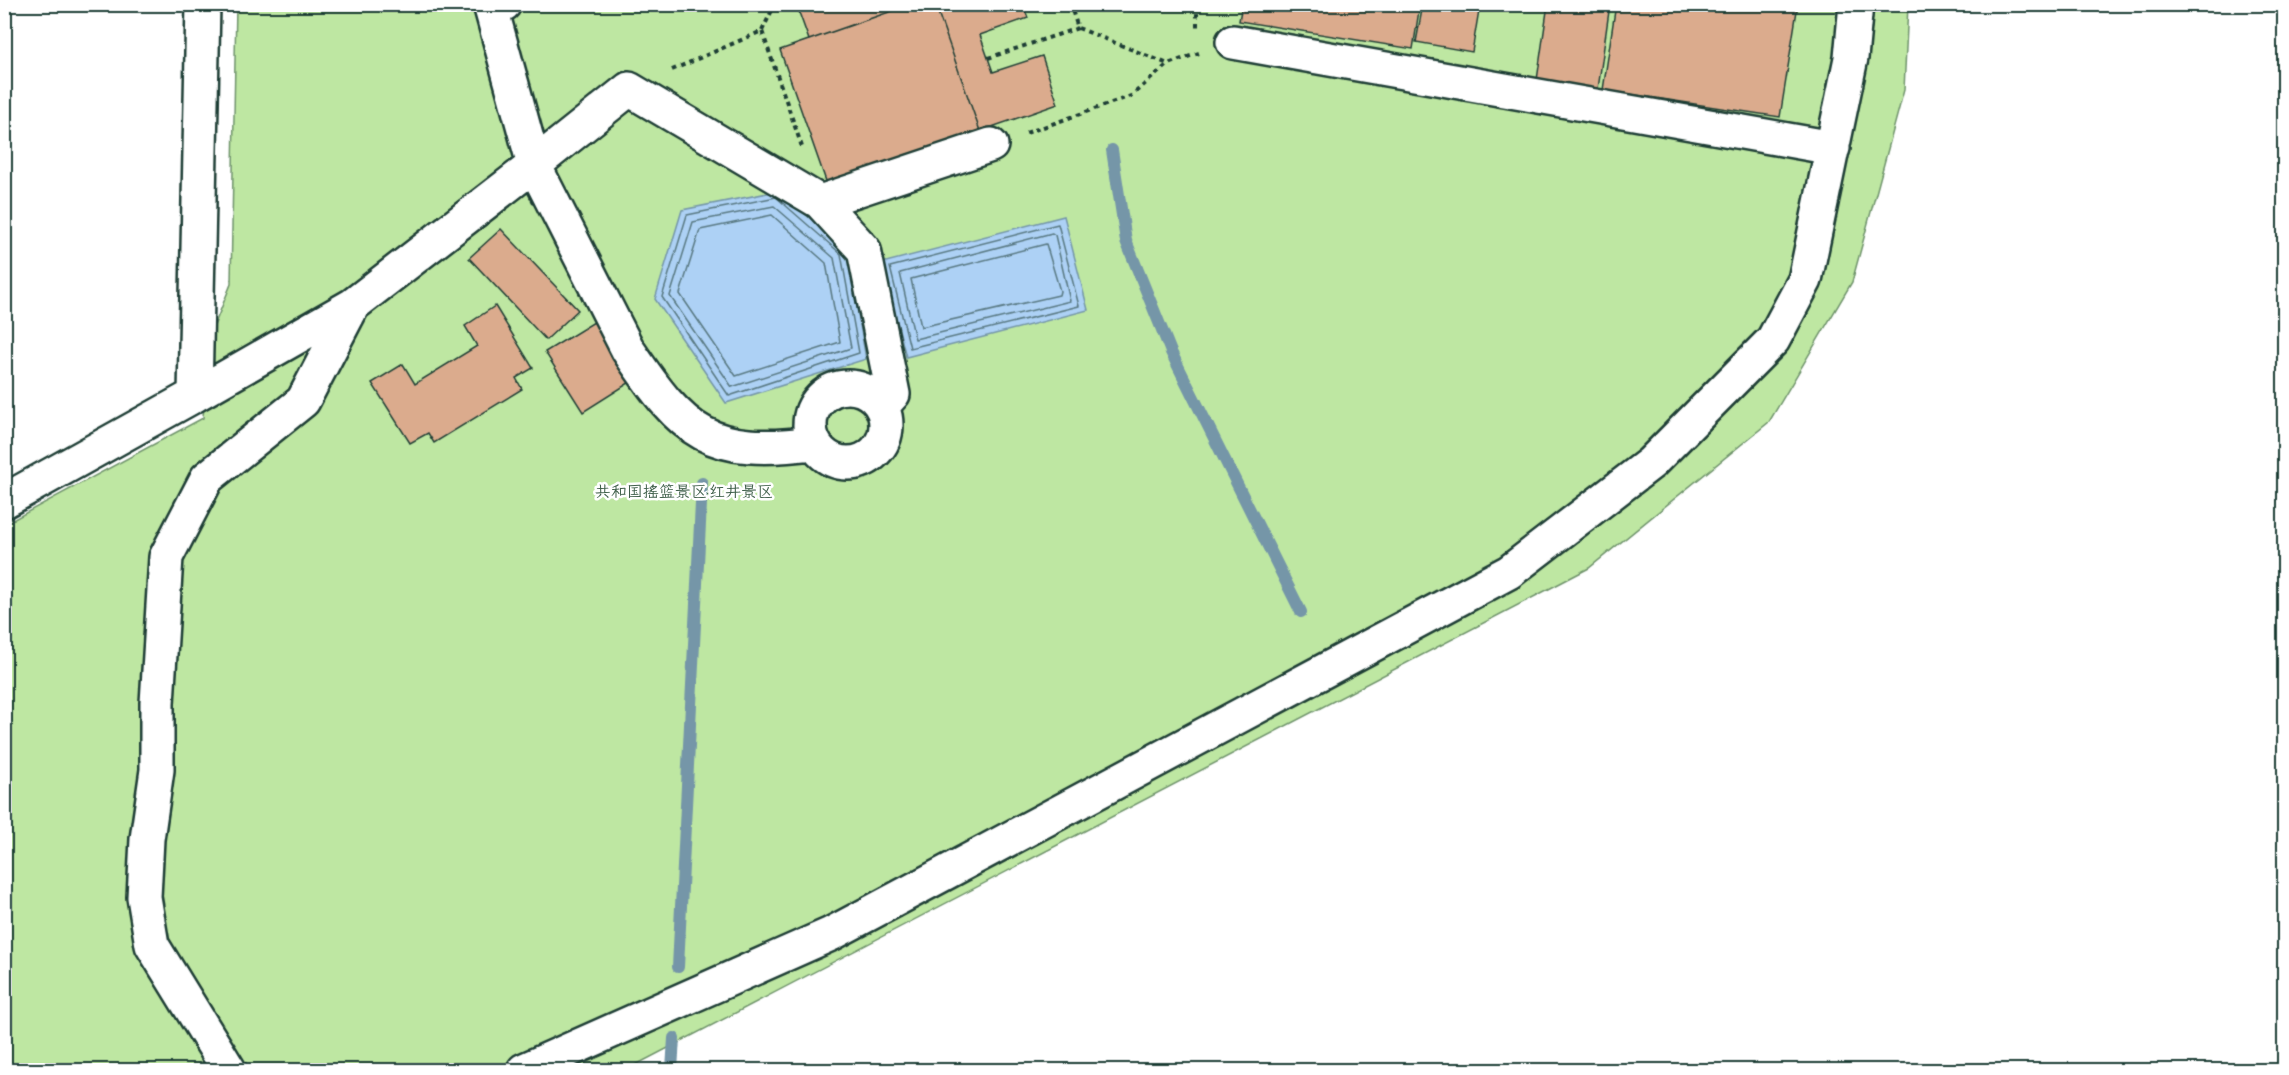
<svg xmlns="http://www.w3.org/2000/svg" width="2289" height="1075" font-family="'Architects Daughter','LXGW WenKai TC',sans-serif">
<style>
.green{fill:#bee7a2;stroke:#6e926b;stroke-width:1.5}
.water{fill:#add1f5;stroke:#7496a8;stroke-width:1.5}
.lines{fill:none;stroke-linecap:round;stroke-linejoin:round}
.shore{stroke:#587881;stroke-width:1.5}
.stream{stroke:#7496a8;stroke-width:12}
.building{fill:#dbab8d;stroke:#1f3d34;stroke-width:1.5}
.minor-casing{stroke:#1f3d34;stroke-width:38}
.path{stroke:#1f3d34;stroke-width:4;stroke-dasharray:4.5 4.5;stroke-linecap:butt}
.minor{stroke:#fff;stroke-width:33}
.labels{text-anchor:middle;dominant-baseline:central;stroke-width:5;stroke-linejoin:round;paint-order:stroke}
.park-label{font-size:16px;fill:#3f5f4a;stroke:#fff}
</style>
<rect width="100%" height="100%" fill="#fff"/>
<filter id="ink" filterUnits="userSpaceOnUse"><feTurbulence type="fractalNoise" baseFrequency=".0167" numOctaves="2"/><feDisplacementMap in="SourceGraphic" scale="12" xChannelSelector="R" yChannelSelector="G"/><feConvolveMatrix kernelMatrix="1 2 1 2 8 2 1 2 1" color-interpolation-filters="sRGB"/></filter>
<g filter="url(#ink)">
<path class="green" d="M 236,5 L 1908,5 L 1904,90 L 1852,282 L 1769,422 L 1589,568 L 626,1070 L 5,1070 L 5,524 L 203,418 L 208,341 L 231,284 Z"/>
<path class="water" d="M 778,191 L 847,250 L 866,359 L 726,403 L 655,299 L 682,210 Z
M 1064,216 L 1088,310 L 906,357 L 882,263 Z"/>
<g class="lines">
<path class="shore" d="M 776,197 L 841,254 L 859,353 L 729,396 L 662,297 L 687,215 Z
M 774,206 L 834,258 L 851,348 L 732,387 L 670,296 L 693,222 Z
M 772,215 L 826,263 L 840,342 L 736,376 L 680,294 L 700,230 Z
M 1058,224 L 1079,306 L 910,348 L 890,267 Z
M 1052,233 L 1055,235 L 1070,301 L 915,339 L 900,273 Z
M 1046,244 L 1060,291 L 1059,295 L 921,327 L 911,279 Z"/>
<path class="stream" d="M 1112,150 L 1126,241 L 1171,352 L 1301,612
M 678,967 L 702,483
M 672,1070 L 674,1038"/>
</g>
<path class="building" d="M 796,4 L 912,4 L 809,40 Z
M 912,4 L 935,4 L 980,131 L 827,184 L 780,50 Z
M 935,4 L 1023,4 L 1028,18 L 980,35 L 988,58 L 993,72 L 1042,56 L 1058,104 L 980,131 Z
M 1242,4 L 1420,4 L 1413,49 L 1239,21 Z
M 1423,4 L 1480,4 L 1472,52 L 1416,42 Z
M 1548,4 L 1610,4 L 1598,89 L 1537,80 Z
M 1616,4 L 1798,4 L 1780,117 L 1603,90 Z
M 501,229 L 578,310 L 546,340 L 469,258 Z
M 495,306 L 533,368 L 516,378 L 522,389 L 434,443 L 428,433 L 410,443 L 372,383 L 403,364 L 415,384 L 477,346 L 465,326 Z
M 594,322 L 632,381 L 583,412 L 545,352 Z"/>
<g class="lines">
<defs>
<path id="minor" d="M 504,4 L 491,8 L 534,165 L 629,89 L 820,202 L 864,250 L 893,394 L 882,406
M 1233,42 L 1833,148
M 820,202 L 991,145
M810 425a38 38 0 1 1 76 0a38 38 0 1 1-76 0Z
M 195,395 L 353,305
M 4,501 L 195,395 L 203,4
M 229,1070 L 152,945 L 144,897 L 147,839 L 157,770 L 157,703 L 166,557 L 207,478 L 303,401 L 353,305 L 534,165 L 628,350 C 685,435 709,456 814,443
M 524,1070 L 831,934 L 1509,572 L 1651,463 L 1773,340 L 1805,280 L 1851,58 L 1856,4"/>
</defs>
<use href="#minor" class="minor-casing"/>
<path class="path" d="M 1197,4 L 1197,29
M 1078,28 L 1168,64
M 762,31 L 775,4
M 988,58 L 1078,28 L 1070,4
M 672,70 L 762,31 L 802,147
M 1026,133 L 1131,96 L 1168,64 L 1199,53"/>
<use href="#minor" class="minor"/>
</g>
</g>
<g class="labels">
<g class="park-label">
<text x="684" y="492">共和国摇篮景区·红井景区</text>
</g>
</g>
<rect width="2289" height="1075" fill="none" stroke="#fff" stroke-width="24"/>
<rect x="12" y="12" width="2265" height="1051" fill="none" stroke="#1f3d34" stroke-width="2" filter="url(#ink)"/>
</svg>
